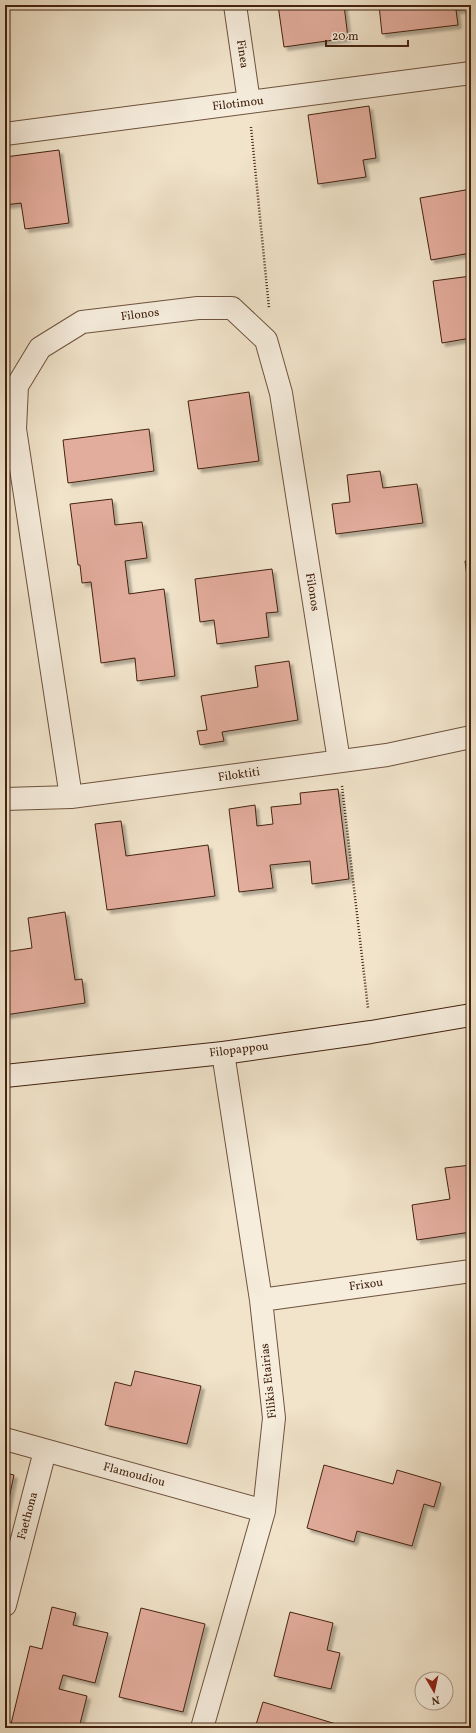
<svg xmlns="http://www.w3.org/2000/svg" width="476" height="1733" font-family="Vollkorn,serif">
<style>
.building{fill:#e3ad9d;stroke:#43220f;filter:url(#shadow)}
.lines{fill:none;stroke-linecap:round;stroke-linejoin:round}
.street-casing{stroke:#6e523e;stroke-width:24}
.secondary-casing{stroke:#43220f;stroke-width:24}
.path{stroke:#43220f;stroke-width:2.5;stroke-dasharray:1 2;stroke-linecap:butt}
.street{stroke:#f6eddd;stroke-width:22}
.secondary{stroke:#f6eddd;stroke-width:22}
.labels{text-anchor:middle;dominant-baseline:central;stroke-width:3;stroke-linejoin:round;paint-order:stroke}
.street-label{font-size:12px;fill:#43220f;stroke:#f6eddd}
</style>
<defs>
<filter id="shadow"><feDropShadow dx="3.5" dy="3.5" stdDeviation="1" flood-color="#0004"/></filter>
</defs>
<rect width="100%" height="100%" fill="#f1e4cb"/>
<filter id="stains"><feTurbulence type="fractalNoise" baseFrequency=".005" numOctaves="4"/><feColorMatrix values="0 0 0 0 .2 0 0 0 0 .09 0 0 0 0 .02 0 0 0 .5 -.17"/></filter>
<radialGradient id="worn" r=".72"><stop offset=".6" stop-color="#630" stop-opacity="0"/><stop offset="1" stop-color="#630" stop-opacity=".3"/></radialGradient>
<path class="building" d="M 278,5 L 308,5 L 309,9 L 344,5 L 348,38 L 284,47 Z
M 379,5 L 471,5 L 471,9 L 456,10 L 458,25 L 382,34 Z
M 369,106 L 376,158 L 363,160 L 366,177 L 318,184 L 308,115 Z
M 59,150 L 69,223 L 25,229 L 21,203 L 5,205 L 5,157 Z
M 471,189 L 471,253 L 431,260 L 420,198 Z
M 471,276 L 471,338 L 442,343 L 433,281 Z
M 249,392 L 259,461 L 198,469 L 188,401 Z
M 149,429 L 154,471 L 68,483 L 63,440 Z
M 380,471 L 383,488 L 417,484 L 423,523 L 336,534 L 332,504 L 350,502 L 347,475 Z
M 112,499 L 115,525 L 142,522 L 147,558 L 125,561 L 129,594 L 164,589 L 175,676 L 137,681 L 135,658 L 101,663 L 91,582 L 82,583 L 80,565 L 78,565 L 70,504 Z
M 471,560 L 471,608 L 465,561 Z
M 272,569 L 278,612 L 266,613 L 269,637 L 217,644 L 214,620 L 200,622 L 195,579 Z
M 289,661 L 298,720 L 222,732 L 224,741 L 200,745 L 197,731 L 207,730 L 201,696 L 258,687 L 255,666 Z
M 338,789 L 349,879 L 312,884 L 310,861 L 270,865 L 273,888 L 239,892 L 229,809 L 255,805 L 257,826 L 273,824 L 271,807 L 301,804 L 300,793 Z
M 121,821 L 126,856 L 208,845 L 215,896 L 107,910 L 95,824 Z
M 65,912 L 75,980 L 82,979 L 85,1003 L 5,1015 L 5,952 L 32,948 L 28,918 Z
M 471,1165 L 471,1232 L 417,1240 L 412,1205 L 450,1199 L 445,1168 Z
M 135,1371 L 201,1386 L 187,1444 L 105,1425 L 115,1382 L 131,1386 Z
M 324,1465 L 393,1484 L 397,1470 L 441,1483 L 434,1507 L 424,1504 L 412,1546 L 357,1531 L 354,1542 L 307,1528 Z
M 5,1473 L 14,1475 L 5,1517 Z
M 52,1607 L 76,1613 L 73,1625 L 108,1633 L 95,1683 L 63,1675 L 59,1689 L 87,1696 L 79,1728 L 10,1728 L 30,1646 L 42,1649 Z
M 141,1608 L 205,1624 L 183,1712 L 119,1697 Z
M 290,1612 L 333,1623 L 327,1650 L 340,1653 L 331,1689 L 274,1676 Z
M 263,1702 L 346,1727 L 346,1728 L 255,1728 Z"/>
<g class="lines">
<defs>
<path id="street" d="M 235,5 L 249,102
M 5,134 L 471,73
M 71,797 L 15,429 L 17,386 L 40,348 L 82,322 L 198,308 L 232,308 L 266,340 L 281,393 L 339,761
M 5,799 L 71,797 L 387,755 L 471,737
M 261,1300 L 471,1271
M 5,1439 L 264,1511
M 5,1605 L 45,1451
M 202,1728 L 264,1511 L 274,1418 L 261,1300 L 223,1053"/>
<path id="secondary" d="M 5,1076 L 223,1053 L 371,1032 L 471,1015"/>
</defs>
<use href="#street" class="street-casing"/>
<use href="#secondary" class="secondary-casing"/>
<path class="path" d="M 251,127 L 269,308
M 342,786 L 368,1008"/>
<use href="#street" class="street"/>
<use href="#secondary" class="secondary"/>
</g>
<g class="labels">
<g class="street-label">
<text transform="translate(242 54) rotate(82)">Finea</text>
<text transform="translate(238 104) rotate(-7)">Filotimou</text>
<text transform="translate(140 315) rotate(-7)">Filonos</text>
<text transform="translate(312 592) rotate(81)">Filonos</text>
<text transform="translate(239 775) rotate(-8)">Filoktiti</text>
<text transform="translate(239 1050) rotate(-7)">Filopappou</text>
<text transform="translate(366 1285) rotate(-8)">Frixou</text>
<text transform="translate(269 1381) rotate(-96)">Filikis Etairias</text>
<text transform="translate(134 1475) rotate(15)">Flamoudiou</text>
<text transform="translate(28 1516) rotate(-75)">Faethona</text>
</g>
</g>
<rect width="476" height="1733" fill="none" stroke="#f1e4cb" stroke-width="20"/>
<rect x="6" y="6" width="464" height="1721" fill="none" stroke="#43220f" stroke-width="2"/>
<rect x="10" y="10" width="456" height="1713" fill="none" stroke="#43220f"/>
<g transform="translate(434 1691) rotate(171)"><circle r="19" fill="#f6eddd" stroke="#ae9c8b"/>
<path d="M0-3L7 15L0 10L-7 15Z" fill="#8f2418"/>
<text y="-6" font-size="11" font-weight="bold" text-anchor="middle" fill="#43220f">N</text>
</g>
<path d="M326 40v6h82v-6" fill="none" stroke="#43220f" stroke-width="2"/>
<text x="332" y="40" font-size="12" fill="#43220f" stroke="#f6eddd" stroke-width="3" paint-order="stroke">20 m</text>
<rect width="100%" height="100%" filter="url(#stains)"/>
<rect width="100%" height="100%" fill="url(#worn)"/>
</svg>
